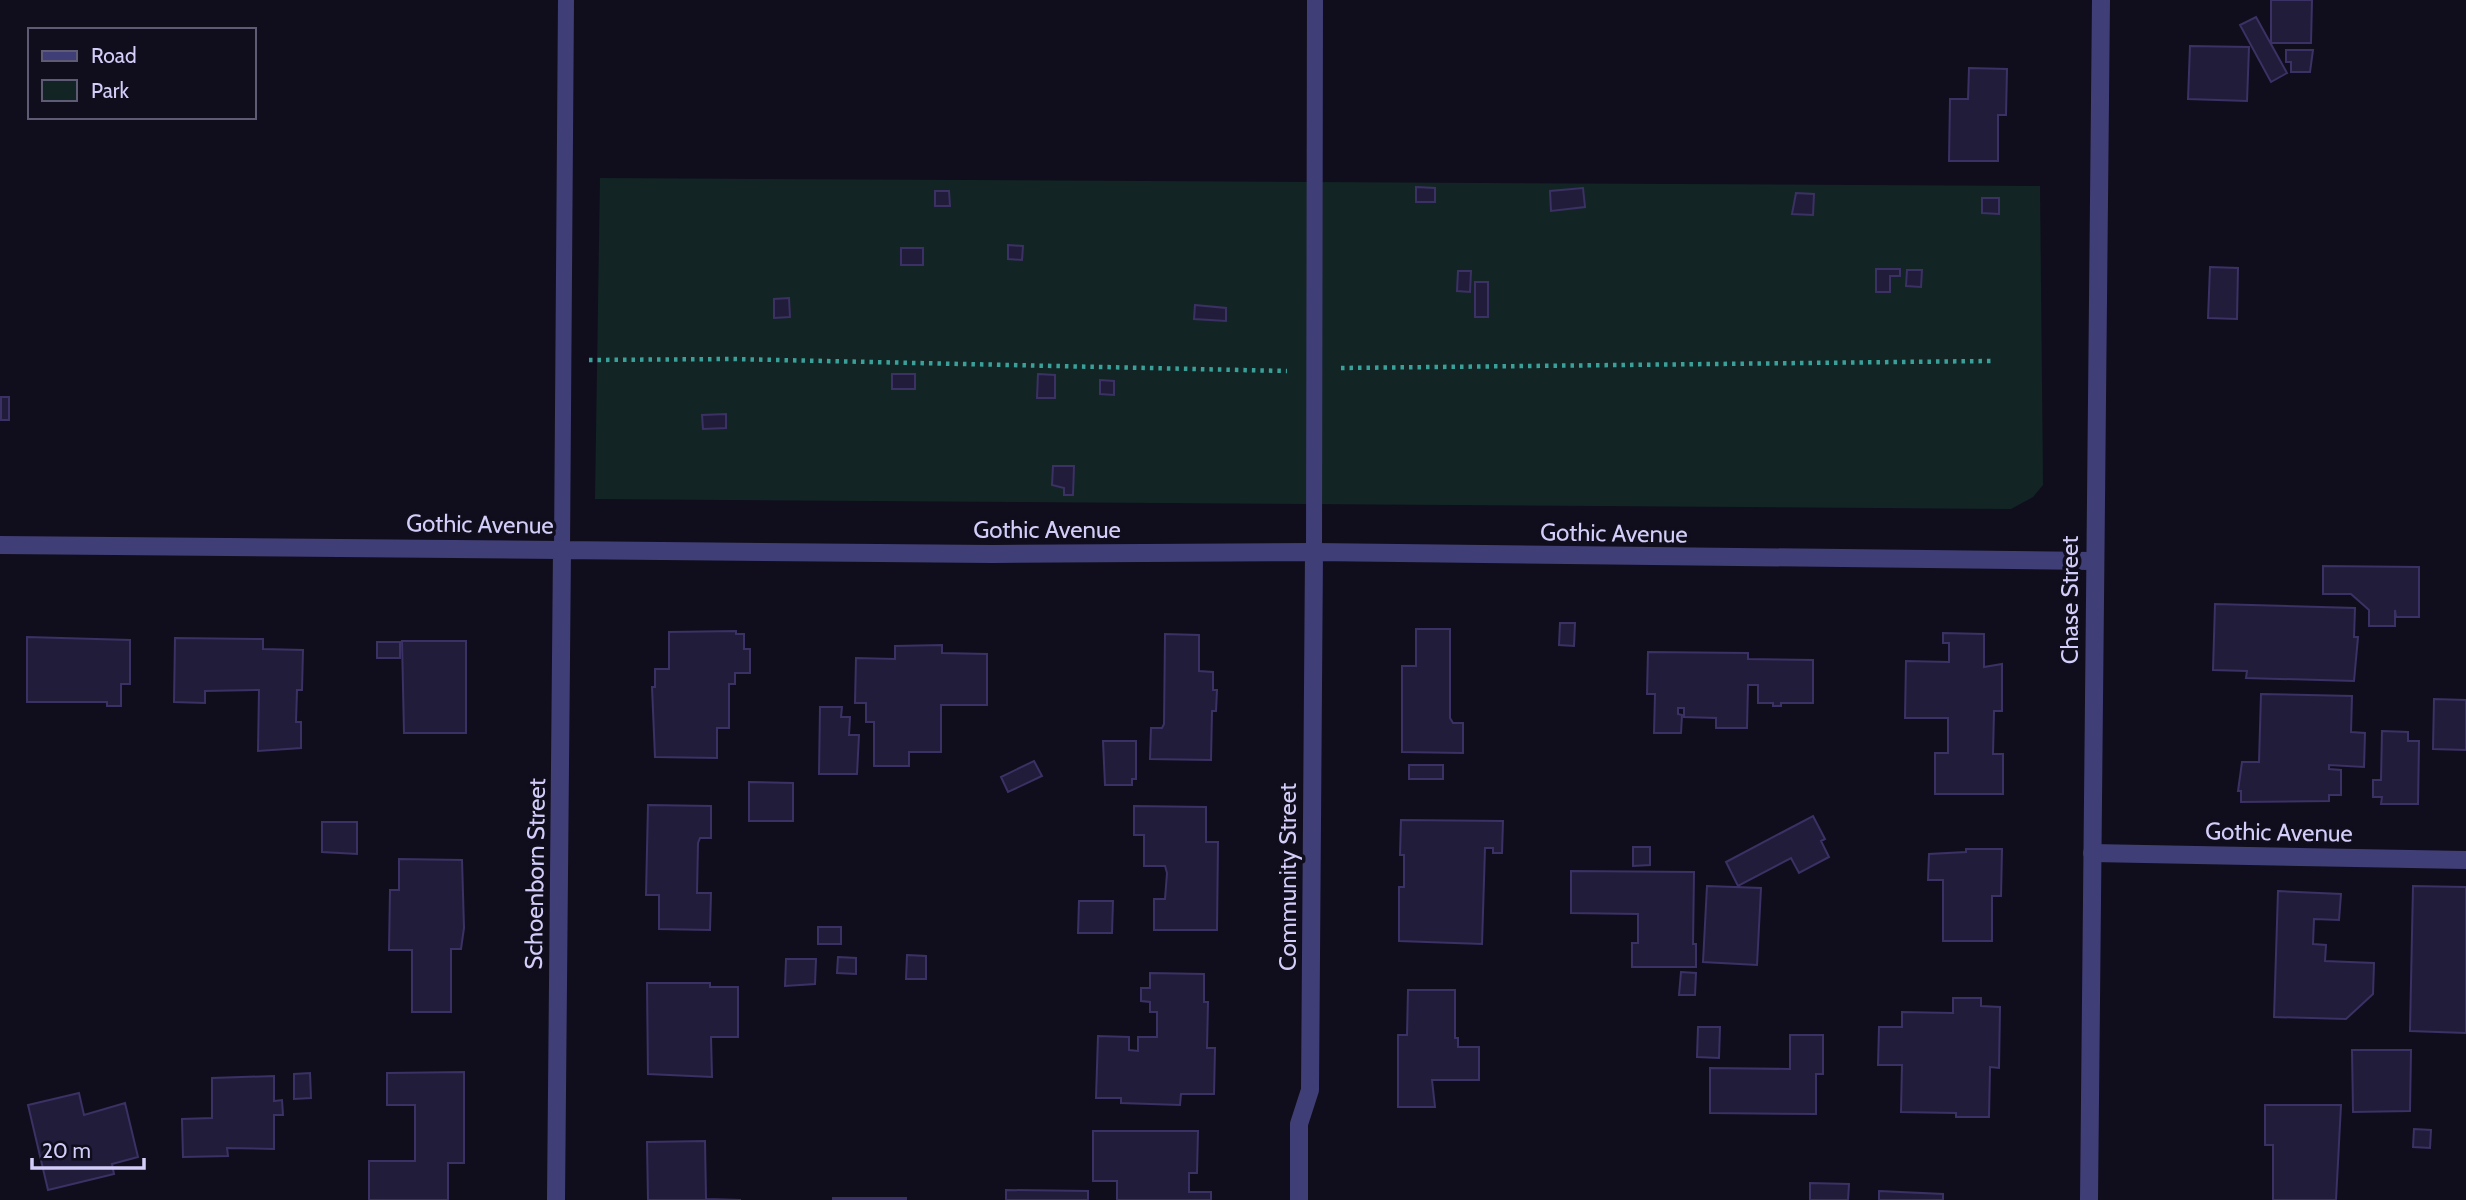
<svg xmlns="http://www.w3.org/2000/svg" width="2466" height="1200" font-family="Cabin,sans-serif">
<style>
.green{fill:#122524}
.building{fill:#221c3b;stroke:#3b3164;stroke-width:2}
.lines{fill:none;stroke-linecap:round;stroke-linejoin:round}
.path{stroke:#3aa19a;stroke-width:4.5;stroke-dasharray:3.5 5;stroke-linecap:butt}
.service{stroke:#403e76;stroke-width:16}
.minor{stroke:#403e76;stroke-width:18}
.tertiary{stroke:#403e76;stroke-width:18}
.labels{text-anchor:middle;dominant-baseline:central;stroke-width:7;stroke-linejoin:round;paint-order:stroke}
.street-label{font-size:24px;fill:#d3cef9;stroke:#100e1c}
</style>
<rect width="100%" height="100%" fill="#100e1c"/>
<path class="green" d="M 600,178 L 2040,186 L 2043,485 L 2033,497 L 2011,509 L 595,499 Z"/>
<path class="building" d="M 2271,0 L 2312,0 L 2311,43 L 2271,43 Z
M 2256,17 L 2287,73 L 2271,82 L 2240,25 Z
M 2190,46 L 2249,47 L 2247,101 L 2188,99 Z
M 2286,50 L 2313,50 L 2310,72 L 2291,72 L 2291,62 L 2286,62 Z
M 1969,68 L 2007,69 L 2006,115 L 1998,115 L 1998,161 L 1949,161 L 1950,99 L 1968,99 Z
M 1416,187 L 1435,188 L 1435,202 L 1416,202 Z
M 1583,188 L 1585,207 L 1551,211 L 1550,191 Z
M 935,191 L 949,191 L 950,206 L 935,206 Z
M 1796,193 L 1814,194 L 1813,215 L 1792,214 Z
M 1982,198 L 1999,198 L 1999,214 L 1982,213 Z
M 1008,245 L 1023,246 L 1022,260 L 1008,259 Z
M 901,248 L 923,248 L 923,265 L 901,265 Z
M 2210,267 L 2238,268 L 2237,319 L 2208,318 Z
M 1876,269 L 1900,269 L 1900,276 L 1890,276 L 1890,292 L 1876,292 Z
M 1907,270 L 1922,270 L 1921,287 L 1906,286 Z
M 1458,271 L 1471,271 L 1470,292 L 1457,291 Z
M 1475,282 L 1488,282 L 1488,317 L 1475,317 Z
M 789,298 L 790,317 L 774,318 L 774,299 Z
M 1195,305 L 1226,308 L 1226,321 L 1194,319 Z
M 892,374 L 915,374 L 915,389 L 892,389 Z
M 1038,374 L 1055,375 L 1055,398 L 1037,398 Z
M 1100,380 L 1114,381 L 1114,395 L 1100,394 Z
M 1,397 L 9,397 L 9,420 L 1,420 Z
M 726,414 L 726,428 L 703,429 L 702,415 Z
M 1053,466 L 1074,466 L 1073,495 L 1064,495 L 1064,488 L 1052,485 Z
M 2323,566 L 2419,567 L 2419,617 L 2396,617 L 2395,610 L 2395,626 L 2369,626 L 2369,610 L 2351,594 L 2323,594 Z
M 2215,604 L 2355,608 L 2354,637 L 2358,637 L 2354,681 L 2246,678 L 2247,671 L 2213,670 Z
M 1560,623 L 1575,623 L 1574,646 L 1559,645 Z
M 1416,629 L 1450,629 L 1450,718 L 1453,723 L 1463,723 L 1463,753 L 1402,752 L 1402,666 L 1416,666 Z
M 736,631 L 736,634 L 744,634 L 744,649 L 750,649 L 750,673 L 735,673 L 735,684 L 729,684 L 729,728 L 717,728 L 717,758 L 655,757 L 652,687 L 655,687 L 655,669 L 669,669 L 669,632 Z
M 1943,633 L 1984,634 L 1984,667 L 2002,664 L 2002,711 L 1994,711 L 1993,754 L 2003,754 L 2003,794 L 1935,794 L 1935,753 L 1948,753 L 1948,718 L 1905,718 L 1906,661 L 1949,662 L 1949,643 L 1943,643 Z
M 1165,634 L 1199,635 L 1199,671 L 1213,672 L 1213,690 L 1217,690 L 1216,711 L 1212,711 L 1211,760 L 1150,759 L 1151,728 L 1162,728 L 1164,724 Z
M 27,637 L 130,640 L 130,684 L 121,684 L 121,706 L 107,706 L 107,702 L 27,702 Z
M 175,638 L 263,639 L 263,649 L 303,650 L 302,690 L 297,690 L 296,722 L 301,722 L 301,748 L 258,751 L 259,690 L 205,691 L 205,703 L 174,702 Z
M 402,641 L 466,641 L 466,733 L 404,733 Z
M 377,642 L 400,642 L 400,658 L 377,658 Z
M 942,645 L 942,653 L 987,654 L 987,705 L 941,705 L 941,752 L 909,752 L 909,766 L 874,766 L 874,722 L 866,722 L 866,703 L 855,703 L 856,658 L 895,659 L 895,646 Z
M 1648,652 L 1748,653 L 1748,659 L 1813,660 L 1813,703 L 1781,703 L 1781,706 L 1773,706 L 1773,703 L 1758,703 L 1758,685 L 1748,685 L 1747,728 L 1716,728 L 1716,718 L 1684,717 L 1684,708 L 1678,708 L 1678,714 L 1682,715 L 1681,733 L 1654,733 L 1655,694 L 1647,694 Z
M 2261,694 L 2352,696 L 2351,732 L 2365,733 L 2364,767 L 2329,765 L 2329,769 L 2341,770 L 2341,795 L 2329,795 L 2329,801 L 2241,802 L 2241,791 L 2238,791 L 2242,762 L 2259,762 Z
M 2434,699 L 2466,700 L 2466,750 L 2433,749 Z
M 820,707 L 842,707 L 841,717 L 850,717 L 849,735 L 859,735 L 857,774 L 819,774 Z
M 2382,731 L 2408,732 L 2408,741 L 2419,741 L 2418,804 L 2381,804 L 2382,797 L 2373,797 L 2373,780 L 2381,780 Z
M 1103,741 L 1136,741 L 1136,779 L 1132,779 L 1132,785 L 1105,785 Z
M 1034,761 L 1042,776 L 1008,792 L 1001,777 Z
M 1409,765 L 1443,765 L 1443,779 L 1409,779 Z
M 749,782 L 793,783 L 793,821 L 749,821 Z
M 648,805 L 711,806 L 711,838 L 700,838 L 698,843 L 697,893 L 711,893 L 710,930 L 659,929 L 659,895 L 646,895 Z
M 1134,806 L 1206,807 L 1206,842 L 1218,842 L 1217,930 L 1154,930 L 1154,899 L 1165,899 L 1167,873 L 1165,866 L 1144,866 L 1144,835 L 1134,835 Z
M 1813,816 L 1825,839 L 1821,841 L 1829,857 L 1799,873 L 1791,858 L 1738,886 L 1726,862 Z
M 1401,820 L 1503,821 L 1502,853 L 1493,853 L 1493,848 L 1485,848 L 1482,944 L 1399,941 L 1399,887 L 1404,887 L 1404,855 L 1400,855 Z
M 322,822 L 357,822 L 357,854 L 322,852 Z
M 1633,847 L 1650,847 L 1650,865 L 1633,866 Z
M 1966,849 L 2002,849 L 2001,896 L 1992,896 L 1992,941 L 1943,941 L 1943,880 L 1928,880 L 1929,854 L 1966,852 Z
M 399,859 L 462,860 L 464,928 L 461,949 L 451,949 L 451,1012 L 412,1012 L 412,950 L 389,950 L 390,890 L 399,890 Z
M 1571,871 L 1694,872 L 1693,944 L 1696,944 L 1696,967 L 1632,967 L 1632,943 L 1638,943 L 1638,914 L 1571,913 Z
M 1707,886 L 1761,888 L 1757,965 L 1703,962 Z
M 2413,886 L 2466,887 L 2466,1033 L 2410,1031 Z
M 2278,891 L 2341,894 L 2339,920 L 2314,919 L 2313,944 L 2326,945 L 2325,961 L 2374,963 L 2373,994 L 2346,1019 L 2274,1017 Z
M 1079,901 L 1113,901 L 1112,933 L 1078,933 Z
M 818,927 L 841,927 L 841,944 L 818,944 Z
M 907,955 L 926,956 L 926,979 L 906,979 Z
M 838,957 L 856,958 L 856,974 L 837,973 Z
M 786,959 L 816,959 L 815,984 L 785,986 Z
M 1681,972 L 1696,973 L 1695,995 L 1679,995 Z
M 1150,973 L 1204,974 L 1204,1002 L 1208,1002 L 1207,1048 L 1215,1048 L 1214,1094 L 1181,1094 L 1180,1105 L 1121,1103 L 1121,1098 L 1096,1098 L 1098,1036 L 1129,1037 L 1129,1050 L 1138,1051 L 1138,1037 L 1157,1037 L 1157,1012 L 1150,1012 L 1150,1002 L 1141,1001 L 1141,988 L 1150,988 Z
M 647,983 L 710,983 L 710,987 L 738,987 L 738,1037 L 711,1037 L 712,1077 L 648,1074 Z
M 1408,990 L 1455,990 L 1455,1038 L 1458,1038 L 1458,1047 L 1479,1047 L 1479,1080 L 1432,1080 L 1435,1107 L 1398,1107 L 1398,1035 L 1407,1035 Z
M 1953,998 L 1981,998 L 1981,1006 L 2000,1007 L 1999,1068 L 1990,1067 L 1989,1117 L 1956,1117 L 1956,1113 L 1901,1112 L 1902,1065 L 1878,1065 L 1879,1027 L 1902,1027 L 1902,1012 L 1953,1013 Z
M 1698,1027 L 1720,1027 L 1719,1058 L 1697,1057 Z
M 1790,1035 L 1823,1035 L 1823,1074 L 1816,1074 L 1816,1114 L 1710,1113 L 1710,1068 L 1790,1069 Z
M 2352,1050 L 2411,1050 L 2410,1111 L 2353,1112 Z
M 464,1072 L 464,1163 L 448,1163 L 448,1200 L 369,1200 L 369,1161 L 415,1161 L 415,1105 L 387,1105 L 387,1073 Z
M 310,1073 L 311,1098 L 294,1099 L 294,1074 Z
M 274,1076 L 274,1101 L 282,1100 L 283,1115 L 274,1115 L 274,1149 L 227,1148 L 228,1156 L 183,1157 L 182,1119 L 212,1118 L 212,1078 Z
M 79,1093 L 84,1115 L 125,1103 L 138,1157 L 112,1164 L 114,1174 L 48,1190 L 28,1105 Z
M 2265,1105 L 2341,1105 L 2336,1200 L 2273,1200 L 2273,1145 L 2265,1145 Z
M 2414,1129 L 2431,1130 L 2430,1148 L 2413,1147 Z
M 1093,1131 L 1198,1131 L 1197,1173 L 1189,1173 L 1189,1192 L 1211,1192 L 1211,1200 L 1117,1200 L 1117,1181 L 1093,1181 Z
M 705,1141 L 706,1199 L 741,1200 L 648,1200 L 647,1142 Z
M 1810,1183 L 1849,1184 L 1848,1200 L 1810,1200 Z
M 1006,1190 L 1088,1191 L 1088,1200 L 1006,1200 Z
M 1879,1191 L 1943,1194 L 1943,1200 L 1879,1200 Z
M 833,1198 L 906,1198 L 906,1200 L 833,1200 Z"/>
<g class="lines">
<path class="path" d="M 589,360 L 732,359 L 1287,371
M 1341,368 L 1991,361"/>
<path class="service" d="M 562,549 L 566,0
M 1314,552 L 1315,0"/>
<path class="minor" d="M 0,545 L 993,554 L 1314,552 L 2093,561
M 2092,853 L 2466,860
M 556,1200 L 562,549
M 1299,1200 L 1299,1124 L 1310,1090 L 1314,552"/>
<path class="tertiary" d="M 2089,1200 L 2101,0"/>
</g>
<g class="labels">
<g class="street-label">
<text transform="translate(480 524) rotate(1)">Gothic Avenue</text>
<text x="1047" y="529">Gothic Avenue</text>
<text transform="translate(1614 533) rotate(1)">Gothic Avenue</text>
<text transform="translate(2069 600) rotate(-90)">Chase Street</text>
<text transform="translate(2279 832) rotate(1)">Gothic Avenue</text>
<text transform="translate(535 874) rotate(-89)">Schoenborn Street</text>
<text transform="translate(1287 877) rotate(-90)">Community Street</text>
</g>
</g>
<rect x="28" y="28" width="228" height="91" fill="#100e1c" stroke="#5e5b74" stroke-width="2"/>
<rect x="42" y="51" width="35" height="10" fill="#403e76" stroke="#5e5b74" stroke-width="2"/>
<text x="91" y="63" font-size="21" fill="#d3cef9">Road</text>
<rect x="42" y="80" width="35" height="21" fill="#122524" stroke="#5e5b74" stroke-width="2"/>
<text x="91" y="98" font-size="21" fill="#d3cef9">Park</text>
<path d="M32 1158v10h112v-10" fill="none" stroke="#d3cef9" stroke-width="3.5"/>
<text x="42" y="1158" font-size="21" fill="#d3cef9" stroke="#100e1c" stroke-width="5" paint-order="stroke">20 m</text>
</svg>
